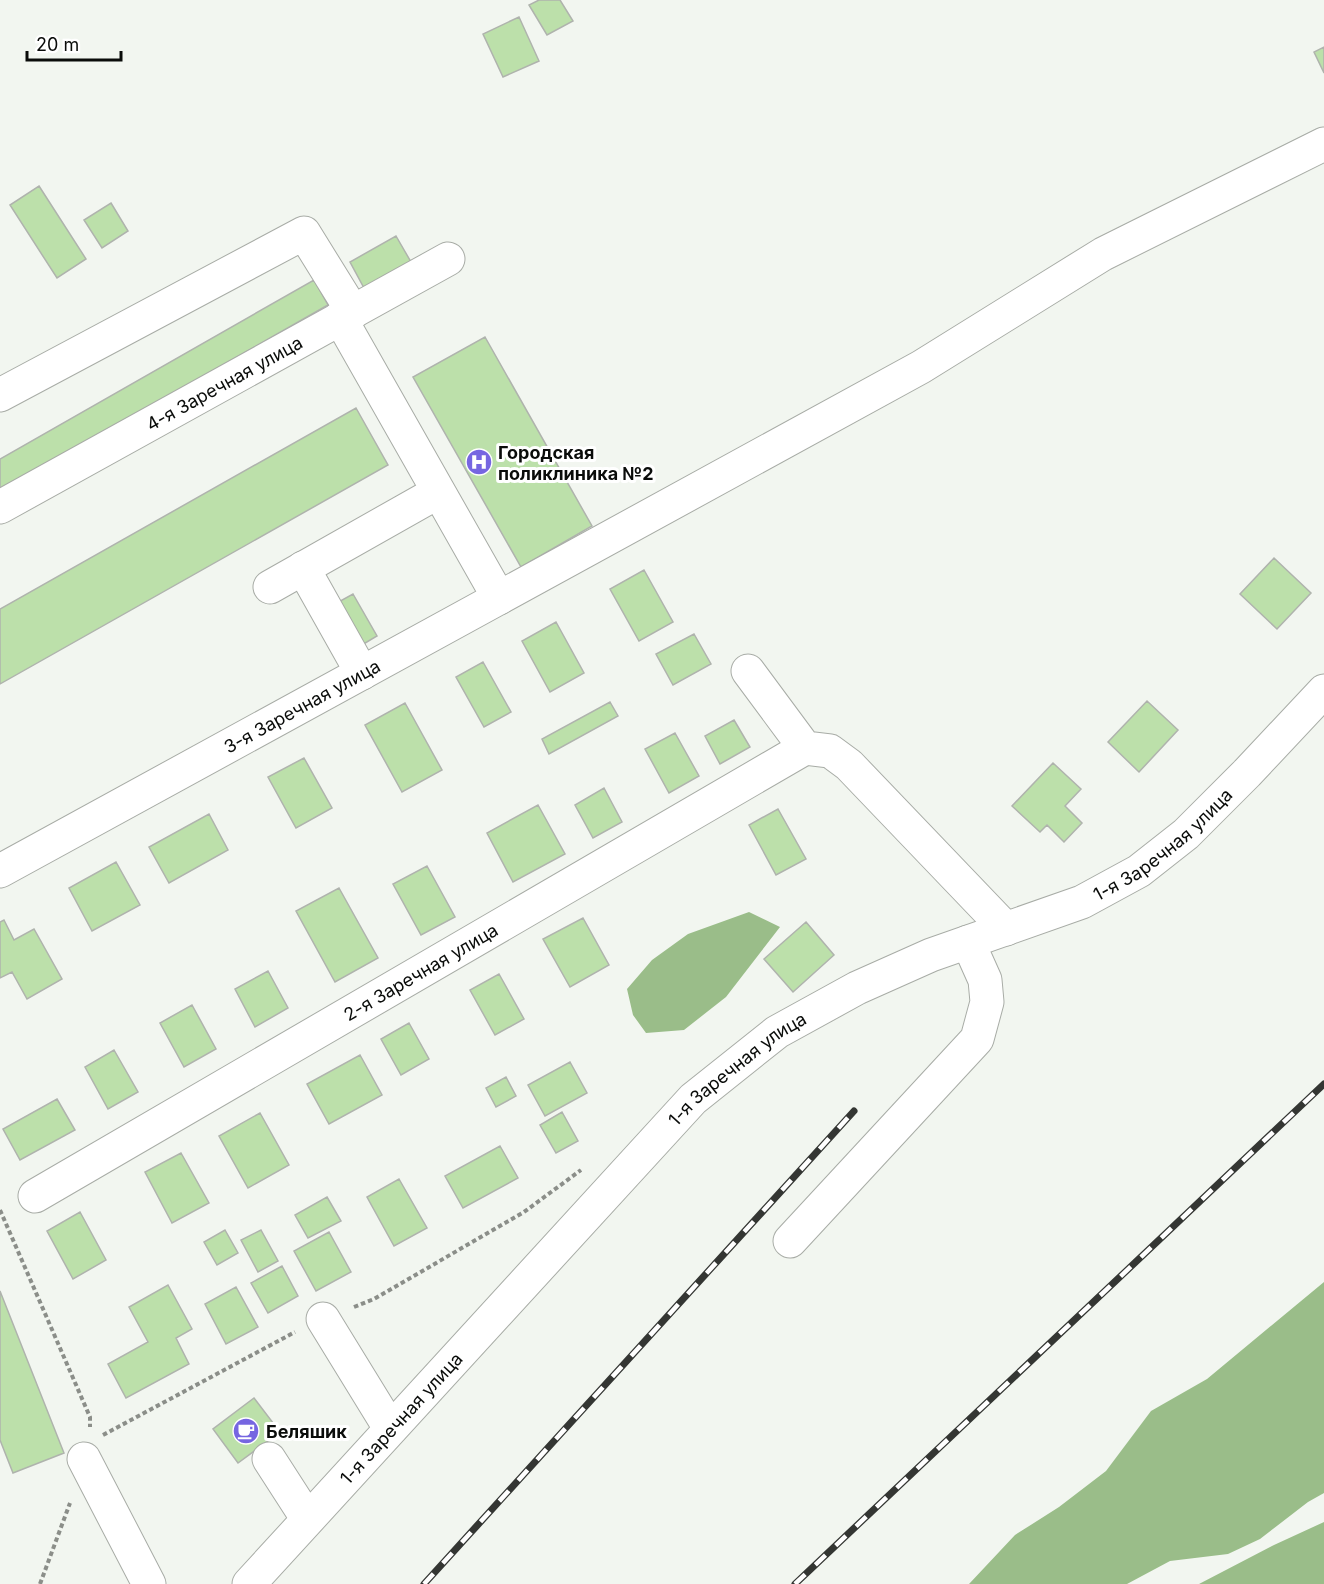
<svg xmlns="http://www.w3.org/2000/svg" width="1324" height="1584" font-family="Inter,sans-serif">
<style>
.forest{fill:#9abd89}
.building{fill:#bce0aa;stroke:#afb3ad;stroke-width:1.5}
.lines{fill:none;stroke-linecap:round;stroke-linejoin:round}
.minor-casing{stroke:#a8aca6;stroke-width:35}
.path{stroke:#8b8e89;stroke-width:4;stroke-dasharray:4.5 3;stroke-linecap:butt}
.minor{stroke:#fff;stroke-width:33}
.rail-casing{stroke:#343633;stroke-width:7}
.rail{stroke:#fff;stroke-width:4.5;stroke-dasharray:14;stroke-linecap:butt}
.labels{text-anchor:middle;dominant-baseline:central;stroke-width:6;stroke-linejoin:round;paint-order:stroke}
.street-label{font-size:18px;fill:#0a0c0a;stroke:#fff}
.poi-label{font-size:18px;font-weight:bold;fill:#0a0c0a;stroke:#fff;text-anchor:start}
</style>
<rect width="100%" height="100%" fill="#f2f6f0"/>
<path class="forest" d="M 749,912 L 780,927 L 726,997 L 684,1030 L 646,1033 L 633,1015 L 627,989 L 652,960 L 688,934 Z
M 1324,1282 L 1324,1493 L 1308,1502 L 1260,1539 L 1228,1554 L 1170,1561 L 1127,1584 L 969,1584 L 1015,1535 L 1059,1507 L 1106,1471 L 1151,1411 L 1207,1379 Z
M 1324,1522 L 1324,1584 L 1199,1584 L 1274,1545 Z"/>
<path class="building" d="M 539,0 L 560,0 L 573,21 L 547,35 L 529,5 Z
M 519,17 L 539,61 L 503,77 L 483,34 Z
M 1324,47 L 1324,73 L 1314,52 Z
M 39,186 L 86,259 L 57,278 L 10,205 Z
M 111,203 L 128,231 L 102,248 L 84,220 Z
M 396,236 L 411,262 L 364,288 L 350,262 Z
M 314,280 L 328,305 L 0,492 L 0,459 Z
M 485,337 L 592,526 L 521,567 L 413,377 Z
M 356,408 L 388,465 L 0,684 L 0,609 Z
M 1274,558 L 1311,593 L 1277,629 L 1240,594 Z
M 644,570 L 673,622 L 639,641 L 610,589 Z
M 353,594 L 377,636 L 357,648 L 333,605 Z
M 556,622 L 584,673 L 550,692 L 522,641 Z
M 694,634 L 711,664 L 673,685 L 656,654 Z
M 483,662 L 511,712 L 484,727 L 456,677 Z
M 1147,701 L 1178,730 L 1139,772 L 1108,742 Z
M 610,702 L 618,716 L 549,754 L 542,739 Z
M 405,703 L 442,770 L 402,792 L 365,725 Z
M 734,720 L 750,747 L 720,764 L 705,736 Z
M 675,733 L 699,776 L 669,793 L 645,749 Z
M 304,758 L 332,808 L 296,828 L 268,777 Z
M 1053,763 L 1081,789 L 1065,806 L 1082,823 L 1064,842 L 1047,825 L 1040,832 L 1012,806 Z
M 604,788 L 622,822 L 593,838 L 575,805 Z
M 538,805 L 565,854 L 513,882 L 487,833 Z
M 778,809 L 806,859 L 776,875 L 749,825 Z
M 209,814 L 228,850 L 169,883 L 149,847 Z
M 116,862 L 140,905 L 92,931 L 69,888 Z
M 427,866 L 455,917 L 421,935 L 393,884 Z
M 339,888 L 378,958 L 335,982 L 296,911 Z
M 583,918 L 609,965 L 570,987 L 543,939 Z
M 4,920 L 14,940 L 34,929 L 62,979 L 27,999 L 12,972 L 0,978 L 0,922 Z
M 806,922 L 834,955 L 793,992 L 764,959 Z
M 268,971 L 288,1008 L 255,1027 L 235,989 Z
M 499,974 L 524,1019 L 495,1035 L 470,990 Z
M 192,1005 L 216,1049 L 184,1067 L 160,1023 Z
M 409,1023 L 429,1059 L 401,1075 L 381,1039 Z
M 114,1050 L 138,1092 L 108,1109 L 85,1067 Z
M 360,1055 L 382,1095 L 329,1124 L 307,1084 Z
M 570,1062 L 587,1093 L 545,1116 L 528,1085 Z
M 506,1077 L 516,1096 L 496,1107 L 486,1088 Z
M 57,1099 L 75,1130 L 20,1160 L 3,1129 Z
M 562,1112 L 578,1141 L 556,1153 L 540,1125 Z
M 260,1113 L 289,1165 L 248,1188 L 219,1136 Z
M 500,1146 L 518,1178 L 463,1208 L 445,1176 Z
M 181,1153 L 209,1203 L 172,1223 L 145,1172 Z
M 399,1179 L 427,1228 L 394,1246 L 367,1197 Z
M 327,1197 L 341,1221 L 308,1238 L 295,1215 Z
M 80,1212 L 106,1260 L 73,1279 L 47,1231 Z
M 225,1230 L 238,1253 L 217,1265 L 204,1242 Z
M 261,1230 L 278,1261 L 258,1272 L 241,1240 Z
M 329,1232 L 351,1272 L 316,1291 L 294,1251 Z
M 282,1266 L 298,1296 L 268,1313 L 251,1283 Z
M 168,1285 L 192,1329 L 176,1338 L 189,1364 L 126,1398 L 108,1364 L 148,1342 L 129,1307 Z
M 236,1287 L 258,1327 L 226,1344 L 205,1304 Z
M 0,1291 L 64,1453 L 13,1473 L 0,1440 Z
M 254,1398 L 280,1432 L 238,1463 L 213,1429 Z"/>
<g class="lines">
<defs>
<g id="minor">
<path d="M 340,318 L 499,598"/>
<path d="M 0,395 L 304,233 L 353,312"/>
<path id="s1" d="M 0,507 L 448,259"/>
<path d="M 303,568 L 362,673"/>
<path d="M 270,587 L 438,492"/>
<path d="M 748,671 L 805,748 L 830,751 L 849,765 L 1006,929"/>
<path id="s2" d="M 0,871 L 921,367 L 1103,254 L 1324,144"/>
<path id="s3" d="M 35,1196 L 805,748"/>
<path d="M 790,1241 L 977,1039 L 987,1002 L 985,980 L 968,942"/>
<path d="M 323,1319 L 390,1428"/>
<path d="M 84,1459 L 149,1584"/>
<path d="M 269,1459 L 307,1518"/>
<path id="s4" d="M 249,1584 L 693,1099 L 777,1032 L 857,988 L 931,955 L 1082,902 L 1139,871 L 1186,834 L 1247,773 L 1324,691"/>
</g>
</defs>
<use href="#minor" class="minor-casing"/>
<path class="path" d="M 0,1210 L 90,1417 L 90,1427
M 354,1307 L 374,1299 L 524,1212 L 581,1170
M 103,1435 L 295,1332
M 40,1584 L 70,1503"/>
<use href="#minor" class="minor"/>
<defs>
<path id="rail" d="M 424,1584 L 854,1111
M 795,1584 L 1324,1084"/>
</defs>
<use href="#rail" class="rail-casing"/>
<use href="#rail" class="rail"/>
</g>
<defs>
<symbol id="hospital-disc" viewBox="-11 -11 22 22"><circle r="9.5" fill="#7666e1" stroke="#fff"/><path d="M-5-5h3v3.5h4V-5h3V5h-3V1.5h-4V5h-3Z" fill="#fff"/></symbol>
<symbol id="cafe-disc" viewBox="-11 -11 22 22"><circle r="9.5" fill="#7666e1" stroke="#fff"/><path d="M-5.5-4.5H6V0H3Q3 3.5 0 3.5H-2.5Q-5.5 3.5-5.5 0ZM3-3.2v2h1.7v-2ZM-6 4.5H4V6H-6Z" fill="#fff"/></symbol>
</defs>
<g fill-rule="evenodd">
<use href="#hospital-disc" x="464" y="447" width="30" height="30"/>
<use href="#cafe-disc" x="231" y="1416" width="30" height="30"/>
</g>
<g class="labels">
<g class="street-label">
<text stroke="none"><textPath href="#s1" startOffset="256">4-я Заречная улица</textPath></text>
<text stroke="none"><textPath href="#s2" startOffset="344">3-я Заречная улица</textPath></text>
<text stroke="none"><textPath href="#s4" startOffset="1197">1-я Заречная улица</textPath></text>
<text stroke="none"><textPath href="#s3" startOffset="446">2-я Заречная улица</textPath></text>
<text stroke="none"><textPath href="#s4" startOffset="711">1-я Заречная улица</textPath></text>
<text stroke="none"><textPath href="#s4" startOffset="225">1-я Заречная улица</textPath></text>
</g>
<g class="poi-label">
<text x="498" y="452">Городская<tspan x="498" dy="21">поликлиника №2</tspan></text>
<text x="266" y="1431">Беляшик</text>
</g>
</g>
<path d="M27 51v9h94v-9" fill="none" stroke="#0a0c0a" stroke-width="3"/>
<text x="36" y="51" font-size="18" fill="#0a0c0a" stroke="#ffffff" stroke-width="4.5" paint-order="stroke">20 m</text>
</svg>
